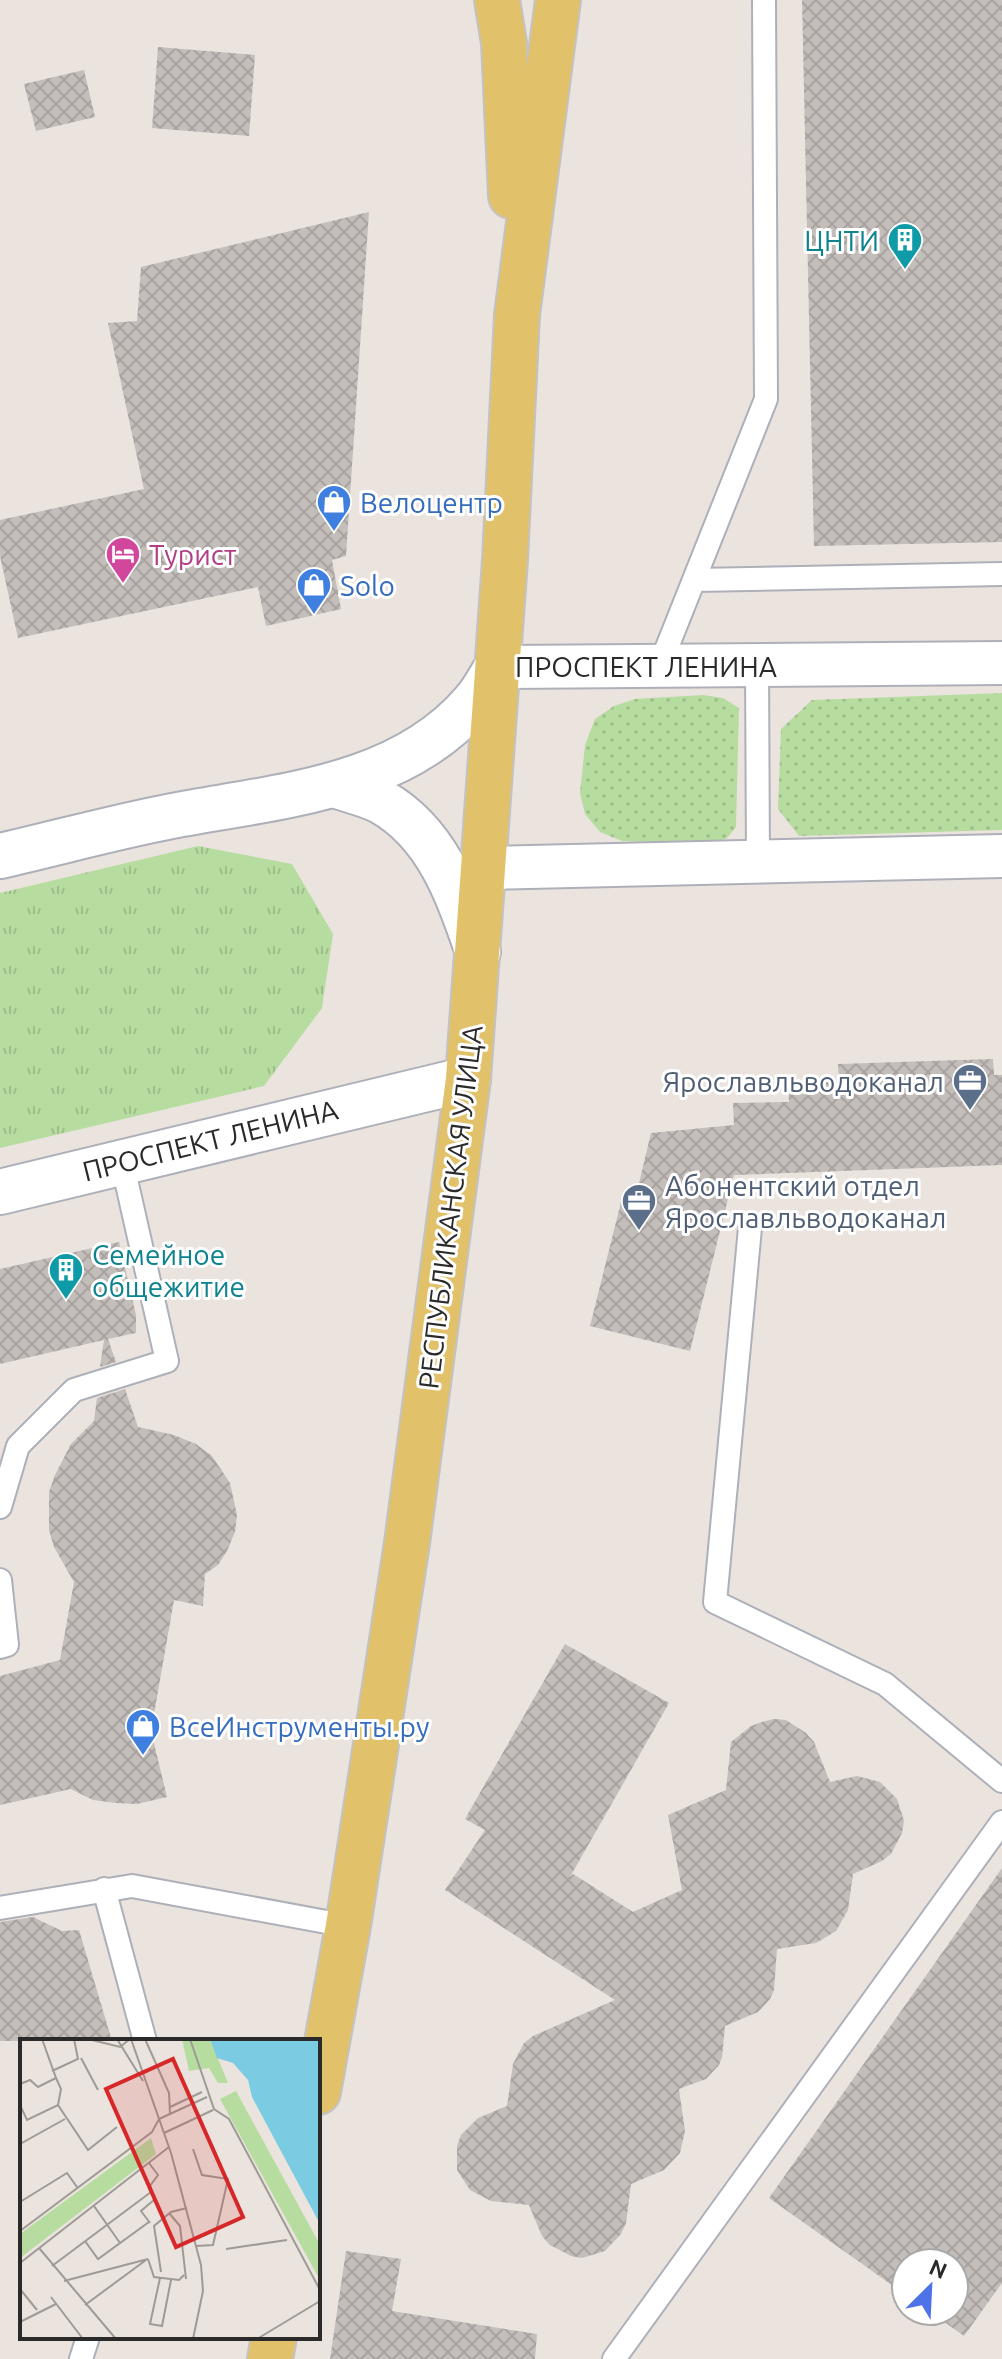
<svg xmlns="http://www.w3.org/2000/svg" width="1002" height="2359" font-family="Ubuntu,sans-serif">
<style>
.grass{fill:url(#grass-dots)}
.park{fill:url(#park-tufts)}
.building{fill:url(#building-cross-hatch)}
.lines{fill:none;stroke-linecap:round;stroke-linejoin:round}
.service-casing{stroke:#aeb0b9;stroke-width:26}
.minor-casing{stroke:#aeb0b9;stroke-width:46}
.secondary-casing{stroke:#aeb0b9;stroke-width:48}
.primary-casing{stroke:#c3c3c3;stroke-width:48}
.service{stroke:#fff;stroke-width:22}
.minor{stroke:#fff;stroke-width:42}
.secondary{stroke:#fff;stroke-width:44}
.primary{stroke:#e2c16b;stroke-width:44}
.labels{text-anchor:middle;dominant-baseline:central;stroke-width:6;stroke-linejoin:round;paint-order:stroke}
.culture-label{font-size:28px;fill:#0d838f;stroke:#fff;text-anchor:end}
.shop-label{font-size:28px;fill:#366cbe;stroke:#fff;text-anchor:start}
.hotel-label{font-size:28px;fill:#b23c85;stroke:#fff;text-anchor:start}
.street-label{font-size:28px;fill:#2a2a2a;stroke:#fff}
.service-label{font-size:28px;fill:#4e5e75;stroke:#fff;text-anchor:end}
.inset-river{fill:none;stroke:#7bcce2;stroke-width:4}
.inset-road{fill:none;stroke:#9e9a96;stroke-width:2}
.view{fill:#d62828;fill-opacity:0.15;stroke:#d62828;stroke-width:4}
.inset-edge{fill:none;stroke:#2a2a2a;stroke-width:4}
</style>
<defs>
<pattern id="grass-dots" width="8" height="8" patternUnits="userSpaceOnUse" patternTransform="scale(2)"><rect width="8" height="8" fill="#b7dca0"/><path d="M2 2h.1M6 6h.1" fill="none" stroke="#9ebd8a" stroke-width="1.8" stroke-linecap="round"/></pattern>
<pattern id="park-tufts" width="24" height="20" patternUnits="userSpaceOnUse" patternTransform="scale(2)"><rect width="24" height="20" fill="#b7dca0"/><path d="M3 7l-1-3M5 7V3M7 7l1-3M15 17l-1-3M17 17v-4M19 17l1-3" fill="none" stroke="#9ebd8a"/></pattern>
<pattern id="building-cross-hatch" width="8" height="8" patternUnits="userSpaceOnUse" patternTransform="scale(2)"><rect width="8" height="8" fill="#c3beba"/><path d="M0 0l8 8M0 8l8-8" fill="none" stroke="#a8a3a0"/></pattern>
</defs>
<rect width="100%" height="100%" fill="#ebe4de"/>
<path class="grass" d="M 1002,693 L 1002,830 L 799,836 L 778,809 L 781,729 L 812,700 Z
M 703,695 L 723,698 L 739,708 L 736,827 L 727,838 L 712,845 L 622,841 L 600,832 L 585,814 L 580,793 L 585,745 L 595,719 L 614,706 L 635,699 Z"/>
<path class="park" d="M 198,846 L 292,864 L 333,934 L 322,1008 L 264,1086 L 0,1148 L 0,893 Z"/>
<path class="building" d="M 802,0 L 1002,0 L 1002,542 L 814,546 Z
M 158,47 L 255,55 L 249,136 L 152,128 Z
M 84,70 L 95,117 L 36,131 L 24,84 Z
M 369,212 L 346,556 L 332,560 L 341,609 L 266,626 L 258,587 L 18,638 L 0,556 L 0,520 L 144,489 L 108,323 L 137,321 L 141,267 Z
M 993,1059 L 994,1075 L 1002,1075 L 1002,1165 L 734,1175 L 690,1351 L 590,1326 L 623,1194 L 636,1196 L 651,1133 L 734,1125 L 733,1103 L 789,1102 L 788,1083 L 839,1081 L 838,1064 Z
M 119,1242 L 136,1315 L 136,1333 L 108,1339 L 116,1362 L 100,1367 L 104,1340 L 0,1364 L 0,1269 Z
M 125,1389 L 138,1427 L 174,1435 L 196,1444 L 212,1456 L 230,1483 L 237,1515 L 235,1532 L 227,1551 L 218,1565 L 205,1574 L 203,1606 L 174,1600 L 151,1731 L 167,1797 L 137,1804 L 116,1803 L 93,1800 L 71,1789 L 0,1805 L 0,1676 L 60,1660 L 74,1582 L 54,1547 L 49,1530 L 49,1492 L 55,1475 L 71,1444 L 94,1421 L 97,1398 Z
M 565,1644 L 669,1703 L 570,1877 L 573,1874 L 633,1912 L 682,1890 L 668,1815 L 726,1790 L 731,1742 L 751,1726 L 762,1722 L 774,1719 L 786,1720 L 806,1733 L 814,1742 L 830,1782 L 857,1776 L 880,1782 L 897,1799 L 904,1821 L 902,1833 L 891,1854 L 882,1861 L 853,1874 L 848,1910 L 836,1931 L 816,1943 L 777,1949 L 774,1990 L 770,1999 L 758,2012 L 725,2026 L 722,2057 L 719,2065 L 706,2079 L 679,2089 L 685,2131 L 680,2153 L 664,2170 L 631,2184 L 626,2223 L 621,2234 L 605,2251 L 582,2258 L 571,2256 L 550,2245 L 542,2236 L 529,2205 L 491,2201 L 470,2190 L 457,2170 L 457,2146 L 461,2135 L 478,2118 L 507,2106 L 513,2064 L 524,2043 L 533,2036 L 615,2000 L 445,1890 L 485,1830 L 465,1819 Z
M 1002,1868 L 1002,2283 L 964,2336 L 929,2311 L 954,2311 L 954,2263 L 906,2263 L 906,2295 L 769,2198 Z
M 33,1917 L 62,1931 L 79,1930 L 112,2041 L 0,2041 L 0,1922 Z
M 346,2251 L 401,2259 L 392,2311 L 537,2334 L 535,2359 L 330,2359 Z"/>
<g class="lines">
<defs>
<path id="service" d="M 695,580 L 1002,574
M 660,665 L 766,399 L 764,0
M 757,665 L 758,861
M 750,1228 L 715,1602 L 885,1684 L 1002,1781
M 0,1507 L 18,1446 L 74,1390 L 167,1361 L 122,1162
M 0,1580 L 7,1645 L 0,1647
M 104,1889 L 145,2041
M 0,1908 L 132,1886 L 348,1926
M 81,2359 L 88,2337
M 614,2359 L 1002,1822"/>
<path id="minor" d="M 497,667 L 1002,663
M 485,868 L 1002,856"/>
<path id="secondary" d="M 335,785 C 350,791 368,794 382,802 C 438,834 458,895 478,952
M 0,856 C 57,843 115,827 172,816 C 277,796 400,789 474,702 C 483,692 490,678 497,667
M 0,1192 L 468,1079"/>
<path id="primary" d="M 497,0 L 504,43 L 511,196
M 318,2092 L 348,1926 L 407,1543 L 468,1079 L 505,560 L 517,315 L 558,0
M 270,2359 L 274,2337"/>
</defs>
<use href="#service" class="service-casing"/>
<use href="#minor" class="minor-casing"/>
<use href="#secondary" class="secondary-casing"/>
<use href="#primary" class="primary-casing"/>
<use href="#service" class="service"/>
<use href="#minor" class="minor"/>
<use href="#secondary" class="secondary"/>
<use href="#primary" class="primary"/>
</g>
<defs>
<symbol id="building-pin" viewBox="-11 -11 22 30"><path d="M0 17L-7.5 6A9.5 9.5 0 1 1 7.5 6Z" fill="#0f9aa8" stroke="#fff"/><path d="M-4-6H4V6H1V3H-1V6H-4ZM-2.5-4.3h1.7v1.8h-1.7ZM.8-4.3h1.7v1.8H.8ZM-2.5-1h1.7V.8h-1.7ZM.8-1h1.7V.8H.8Z" fill="#fff"/></symbol>
<symbol id="shop-pin" viewBox="-11 -11 22 30"><path d="M0 17L-7.5 6A9.5 9.5 0 1 1 7.5 6Z" fill="#3f7fe0" stroke="#fff"/><path d="M-5-2.5h2.3a2.7 3.5 0 0 1 5.4 0H5L5.5 6h-11ZM-1.5-2.5h3a1.5 2.3 0 0 0-3 0Z" fill="#fff"/></symbol>
<symbol id="hotel-pin" viewBox="-11 -11 22 30"><path d="M0 17L-7.5 6A9.5 9.5 0 1 1 7.5 6Z" fill="#d1479c" stroke="#fff"/><path d="M-6-4.5h1.5V1H6V5H4.5V3h-9V5H-6ZM-4 0a1.8 1.8 0 1 1 3.6 0ZM.5 0V-2.5h3Q6-2.5 6 0Z" fill="#fff"/></symbol>
<symbol id="office-pin" viewBox="-11 -11 22 30"><path d="M0 17L-7.5 6A9.5 9.5 0 1 1 7.5 6Z" fill="#5c6f8a" stroke="#fff"/><path d="M-6-3h4V-5.5h4V-3h4V5H-6ZM-1-4.5V-3h2v-1.5ZM-6 0V1H6V0Z" fill="#fff"/></symbol>
</defs>
<g fill-rule="evenodd">
<use href="#building-pin" x="885" y="220" width="40" height="54"/>
<use href="#shop-pin" x="314" y="482" width="40" height="54"/>
<use href="#hotel-pin" x="103" y="534" width="40" height="54"/>
<use href="#shop-pin" x="294" y="565" width="40" height="54"/>
<use href="#office-pin" x="950" y="1061" width="40" height="54"/>
<use href="#office-pin" x="619" y="1181" width="40" height="54"/>
<use href="#building-pin" x="46" y="1250" width="40" height="54"/>
<use href="#shop-pin" x="123" y="1706" width="40" height="54"/>
</g>
<g class="labels">
<g class="culture-label">
<text x="879" y="240">ЦНТИ</text>
<text x="92" y="1254" text-anchor="start">Семейное<tspan x="92" dy="32">общежитие</tspan></text>
</g>
<g class="shop-label">
<text x="360" y="502">Велоцентр</text>
<text x="340" y="585">Solo</text>
<text x="169" y="1726">ВсеИнструменты.ру</text>
</g>
<g class="hotel-label">
<text x="149" y="554">Турист</text>
</g>
<g class="street-label">
<text x="646" y="666">ПРОСПЕКТ ЛЕНИНА</text>
<text transform="translate(210 1140) rotate(-14)">ПРОСПЕКТ ЛЕНИНА</text>
<text transform="translate(450 1207) rotate(-83)">РЕСПУБЛИКАНСКАЯ УЛИЦА</text>
</g>
<g class="service-label">
<text x="944" y="1081">Ярославльводоканал</text>
<text x="665" y="1185" text-anchor="start">Абонентский отдел<tspan x="665" dy="32">Ярославльводоканал</tspan></text>
</g>
</g>
<g transform="translate(20 2039)">
<rect width="300" height="300" fill="#ebe4de"/>
<path d="M 216,52 L 299,204 L 300,241 L 200,60 Z" fill="#b7dca0"/>
<path d="M 162,0 L 190,0 L 208,44 L 198,44 L 189,29 L 169,32 Z" fill="#b7dca0"/>
<path d="M 131,99 L 136,115 L 0,219 L 0,195 Z" fill="#b7dca0"/>
<path d="M 190,0 L 300,0 L 300,185 L 232,58 L 228,41 L 213,24 L 197,19 Z" fill="#7bcce2"/>
<path class="inset-river" d="M 240,0 L 300,130"/>
<path class="inset-road" d="M 68,0 L 100,8 L 110,0M 97,0 L 123,42M 111,0 L 151,114 L 181,226 L 183,252 L 173,300M 125,0 L 149,54 L 150,75M 170,0 L 194,70 L 209,80 L 300,251M 61,19 L 78,51M 32,32 L 58,20 L 54,0M 36,39 L 41,50 L 38,66M 0,45 L 10,41 L 18,48 L 36,39 L 22,0M 0,66 L 7,81 L 38,66 L 68,111 L 97,88M 150,68 L 182,53M 139,80 L 187,58M 144,94 L 193,71M 0,105 L 45,80M 173,110 L 182,136 L 208,140 L 193,206 L 176,207M 129,124 L 138,136 L 130,147 L 135,160 L 121,172 L 130,184M 0,163 L 47,134 L 57,148M 74,167 L 100,204M 149,174 L 160,187 L 166,240M 0,192 L 132,93 L 139,80M 65,202 L 78,220 L 129,183M 19,209 L 96,300M 206,210 L 267,201M 128,220 L 134,238 L 159,241 L 164,236M 0,224 L 149,108M 32,227 L 131,153M 141,233 L 134,187 L 151,173 L 167,169M 140,239 L 130,285 L 142,287 L 151,241M 44,242 L 128,220M 0,250 L 17,271M 31,258 L 63,300M 65,266 L 126,221M 0,283 L 36,265M 237,300 L 300,262"/>
<path class="view" d="M 153,20 L 223,178 L 156,208 L 86,50 Z"/>
<rect width="300" height="300" class="inset-edge"/>
</g>
<g transform="translate(930 2287) rotate(24)"><circle r="38" fill="#ffffff" stroke="#aaaaaa" stroke-width="2"/>
<path d="M0-6L14 30L0 20L-14 30Z" fill="#4e72e7"/>
<text y="-12" font-size="22" font-weight="bold" text-anchor="middle" fill="#2a2a2a">N</text>
</g>
</svg>
